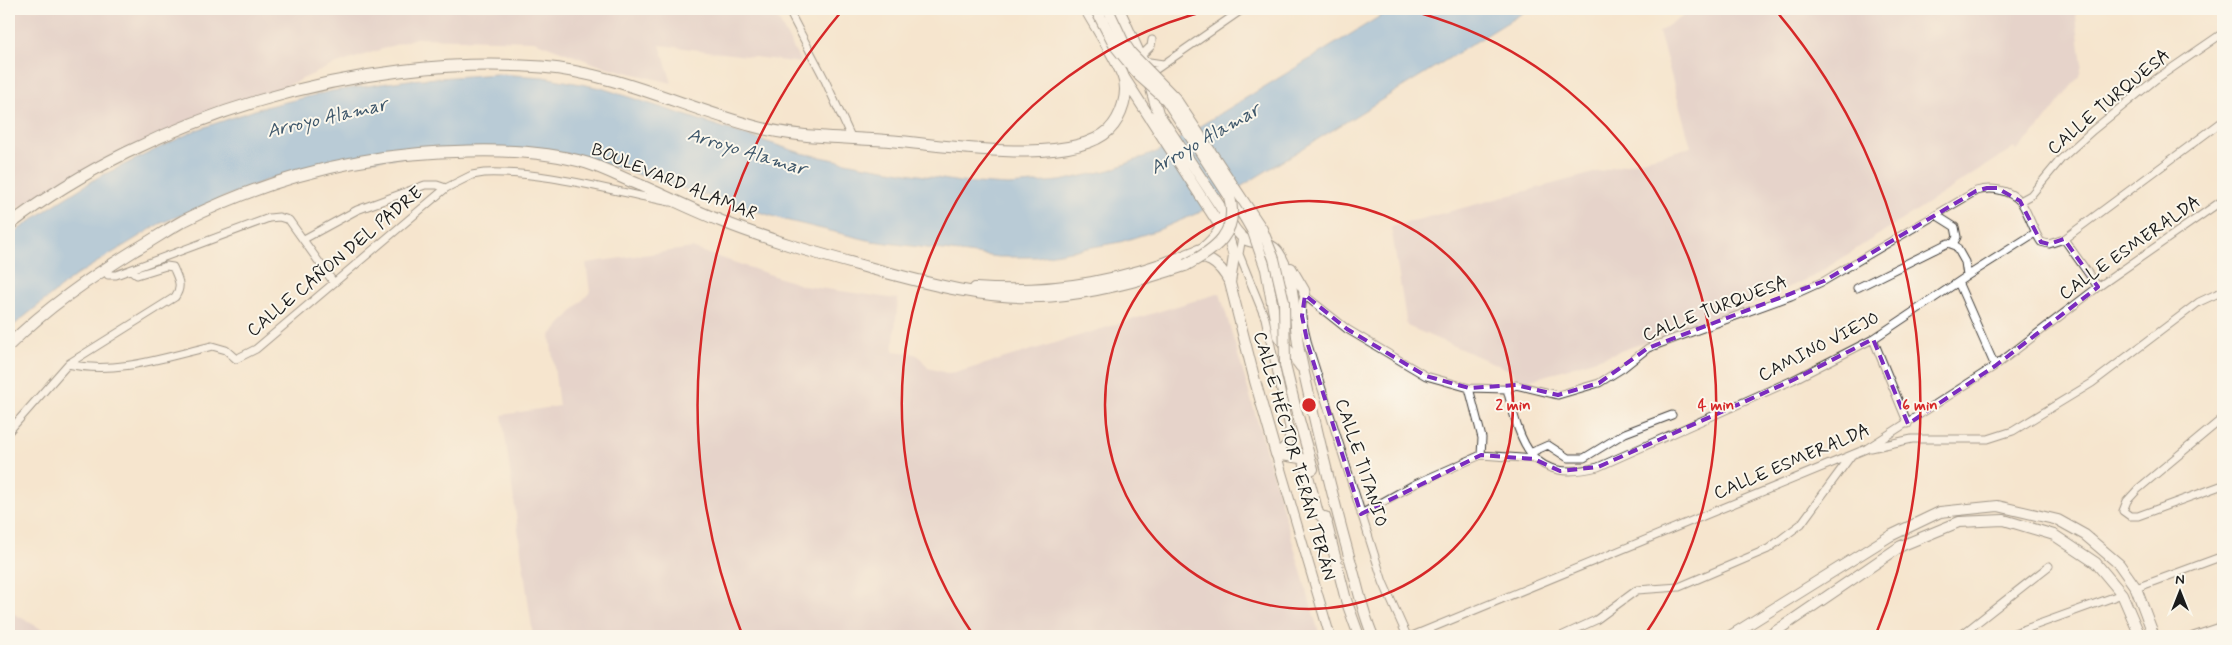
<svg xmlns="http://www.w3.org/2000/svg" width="2232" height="645" font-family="Mynerve,sans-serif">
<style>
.industrial{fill:#d2bdc5}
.water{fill:#6face0;stroke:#46647e}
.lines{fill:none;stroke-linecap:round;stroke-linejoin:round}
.stream{stroke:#6face0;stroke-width:2.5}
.minor-casing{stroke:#3d3a37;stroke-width:9}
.tertiary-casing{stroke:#3d3a37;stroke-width:11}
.primary-casing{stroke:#3d3a37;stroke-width:12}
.trunk-casing{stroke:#3d3a37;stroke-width:13}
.minor{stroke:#fff;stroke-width:7}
.tertiary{stroke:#fff;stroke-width:9}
.primary{stroke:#fff;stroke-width:10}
.trunk{stroke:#fff;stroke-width:11}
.primary-bridge-casing{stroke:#3d3a37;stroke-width:12;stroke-linecap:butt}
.trunk-bridge-casing{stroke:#3d3a37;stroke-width:13;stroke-linecap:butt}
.primary-bridge{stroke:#fff;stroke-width:10}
.trunk-bridge{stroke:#fff;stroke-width:11}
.marked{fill:none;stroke:#7b2cbf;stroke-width:4;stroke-dasharray:10 6;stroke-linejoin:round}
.ring{fill:none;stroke:#d62828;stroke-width:2.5}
.labels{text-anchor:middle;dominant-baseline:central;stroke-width:4;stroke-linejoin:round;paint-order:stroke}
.street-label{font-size:18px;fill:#1c1c1c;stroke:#fbf7ec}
.water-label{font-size:19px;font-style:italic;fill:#3d566a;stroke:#fbf7ec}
.centre{fill:#d62828;stroke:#fbf7ec;stroke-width:2.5}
.ring-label{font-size:15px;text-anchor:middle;font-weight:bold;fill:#d62828;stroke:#fbf7ec;stroke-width:4;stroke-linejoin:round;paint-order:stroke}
</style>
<rect width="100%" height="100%" fill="#fbf7ec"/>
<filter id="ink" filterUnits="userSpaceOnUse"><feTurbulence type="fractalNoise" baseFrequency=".02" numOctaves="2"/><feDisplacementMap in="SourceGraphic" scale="10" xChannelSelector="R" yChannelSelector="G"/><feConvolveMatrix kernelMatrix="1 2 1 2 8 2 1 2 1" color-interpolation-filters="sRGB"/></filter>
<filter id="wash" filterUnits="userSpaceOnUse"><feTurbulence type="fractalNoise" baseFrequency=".0096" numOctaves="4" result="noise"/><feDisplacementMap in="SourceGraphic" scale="20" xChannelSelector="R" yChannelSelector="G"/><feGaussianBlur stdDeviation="1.12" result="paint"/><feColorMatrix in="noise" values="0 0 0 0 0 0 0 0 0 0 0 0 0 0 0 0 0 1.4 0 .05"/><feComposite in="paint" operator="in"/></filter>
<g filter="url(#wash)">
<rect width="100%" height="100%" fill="#f6e5ce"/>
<path class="industrial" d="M 9,9 L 773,9 L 801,63 L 660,45 L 672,83 L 601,66 L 534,41 L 416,38 L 331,66 L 12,210 L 9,206 Z
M 1692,9 L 2075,9 L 2082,65 L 2079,76 L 2039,128 L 2016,151 L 2014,148 L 1814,276 L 1740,309 L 1612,354 L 1516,385 L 1512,371 L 1407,326 L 1391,227 L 1691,147 L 1659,32 Z
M 692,248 L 804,286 L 898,299 L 893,351 L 912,353 L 919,356 L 928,368 L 947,373 L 962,371 L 1220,293 L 1320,636 L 533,636 L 502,415 L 559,406 L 550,336 L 590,292 L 586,263 Z
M 9,611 L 54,636 L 9,636 Z"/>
<path class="water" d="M 1392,9 L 1529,9 L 1198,213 L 1158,230 L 1120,242 L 1037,257 L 999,257 L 872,241 L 785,220 L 575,155 L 531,149 L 334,162 L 269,179 L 159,224 L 75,276 L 9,329 L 9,236 L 51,207 L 97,178 L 196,130 L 261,108 L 332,91 L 409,80 L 497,74 L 544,77 L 601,88 L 801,153 L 860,165 L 960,182 L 1008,185 L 1060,181 L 1110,170 L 1159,151 Z"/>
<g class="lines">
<path class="stream" d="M 9,631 L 18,636"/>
</g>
</g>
<g filter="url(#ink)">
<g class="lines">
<defs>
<path id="minor" d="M 788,9 L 824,78 L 852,139
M 1141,56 L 1151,46 L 1152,40
M 1143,61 L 1163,64
M 1148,75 L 1243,9
M 2020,201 L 2031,195 L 2061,159 L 2093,130 L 2156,79 L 2223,33
M 1936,215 L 1955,227 L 1957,237 L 1953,244
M 1242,237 L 1239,254 L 1265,318 L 1289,428 L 1288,442 L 1276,454
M 304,239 L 357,210 L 425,185 L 437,185 L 446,188 L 472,175 L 484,173 C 547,171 609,191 670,202
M 2064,239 L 2223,121
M 104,269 L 108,275 L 116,275 L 269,218 L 279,217 L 289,220 L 334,283
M 1958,282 L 1995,366
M 1857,288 L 1948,243 L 1956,246 L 1965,262 L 1967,276
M 1303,294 L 1347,329 L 1426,376 L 1469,388 L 1507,389 L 1516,385 L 1558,395 L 1599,383 L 1623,368 L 1648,348 L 1791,296 L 1824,281 L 1976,191 C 1991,187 2008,189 2020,201 C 2026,207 2034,232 2041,242 L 2049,244 L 2064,239 L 2098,287
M 1305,295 C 1297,309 1305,330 1308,345 L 1383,582 L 1407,636
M 1873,339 L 1908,424
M 68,364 L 175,297 C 183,286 178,279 173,267 L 166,266 L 137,275 L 131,270
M 1469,388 L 1482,438 L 1481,455
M 1507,389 C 1521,444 1530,484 1598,467 L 1793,380 L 1873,339 L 1967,276 L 2035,233
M 2223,418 L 2138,489 L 2127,501 L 2123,511 L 2130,516 L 2138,516 L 2223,485
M 9,431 L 68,364 C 116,375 165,357 212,346 L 226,350 L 236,359 L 256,349 L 446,188
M 1871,448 L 1912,439 L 1988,439 L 2013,431 L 2092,383 L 2199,302 L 2223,291
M 1530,453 L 1548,445 L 1568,458 L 1584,458 L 1625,433 L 1672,415
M 1361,514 L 1415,484 L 1481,455 L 1534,459
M 2136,588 L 2223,556
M 1412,636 L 1866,449 L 1995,366 L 2098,287 L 2223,200
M 1561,636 L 1596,620 L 1637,590 L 1679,587 L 1768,549 L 1801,524 L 1851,456
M 1960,636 L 2049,566
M 2006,636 L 2122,594
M 2193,636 L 2223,626"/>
<path id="tertiary" d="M 1276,454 L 1330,636"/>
<path id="primary" d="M 1119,9 L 1146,68
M 1125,79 L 1229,240 L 1234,256 L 1230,283
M 1149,82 L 1158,113 L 1235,229 C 1238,233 1241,237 1246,240 C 1260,246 1272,239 1281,257 C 1297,286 1293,319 1299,350 C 1314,419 1330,488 1349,556 C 1357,583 1362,611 1373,636
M 1230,196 L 1245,218
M 1261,255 L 1266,269 L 1278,336 L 1301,367
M 1182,256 C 1207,256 1218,260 1230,283 L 1255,381 L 1276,454 L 1300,458 L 1304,461 L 1318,513 L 1327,522
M 1291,268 L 1304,290 L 1305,295
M 975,288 C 1057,294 1127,280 1203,248 C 1214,239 1224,228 1224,213
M 1294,402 L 1313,469
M 1325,517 L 1346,600 L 1359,636
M 1730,636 L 1890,536 L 1940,512 L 1998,506 L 2058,520 L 2085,535 L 2119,564 L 2136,588 L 2154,636
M 1769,636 L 1901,546 L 1959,522 L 2004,520 L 2054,535 L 2096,563 L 2122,594 L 2140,636"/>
<path id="trunk" d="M 9,225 C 151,116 363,53 542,67 C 615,73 683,107 753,126 C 799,139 847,137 894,141 C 945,145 1070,167 1109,130 C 1121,118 1130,93 1123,76 C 1114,53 1098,31 1086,9
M 9,345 C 46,308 90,278 135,250 C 151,241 167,230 183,221 C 273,176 369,152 469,151 C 508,150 549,152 587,163 C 606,169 622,178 640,185 C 667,197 693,210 721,221 C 766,239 812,252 859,265 C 921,282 986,301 1051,296 C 1097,292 1142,280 1186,265"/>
</defs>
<use href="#minor" class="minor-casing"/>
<use href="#tertiary" class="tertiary-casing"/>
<use href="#primary" class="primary-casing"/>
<use href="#trunk" class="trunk-casing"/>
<use href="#minor" class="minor"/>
<use href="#tertiary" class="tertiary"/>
<use href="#primary" class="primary"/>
<use href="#trunk" class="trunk"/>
<defs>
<path id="primary-bridge" d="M 1108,9 L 1123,41 L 1131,53 L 1175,98 L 1262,229 L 1274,259 L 1284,302 L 1285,365 L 1294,402
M 1245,218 L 1253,232 L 1261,255"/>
<path id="trunk-bridge" d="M 1096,9 L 1114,44 L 1140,76 L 1167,100 L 1229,195 C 1240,232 1215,250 1186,265"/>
</defs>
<use href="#primary-bridge" class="primary-bridge-casing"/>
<use href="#trunk-bridge" class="trunk-bridge-casing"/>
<use href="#primary-bridge" class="primary-bridge"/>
<use href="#trunk-bridge" class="trunk-bridge"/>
</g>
</g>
<path d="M0 0H2232V645H0ZM 1987,188 L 1997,188 L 2020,201 L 2041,242 L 2049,244 L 2064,239 L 2098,287 L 1995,366 L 1908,424 L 1873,339 L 1793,380 L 1598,467 L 1560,471 L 1534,459 L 1481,455 L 1361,514 L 1308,345 L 1302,316 L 1305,295 L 1347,329 L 1426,376 L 1469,388 L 1516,385 L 1558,395 L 1599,383 L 1648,348 L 1824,281 L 1976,191 Z" fill="#f6e5ce" fill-opacity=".55" fill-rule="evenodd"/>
<path class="marked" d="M 1987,188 L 1997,188 L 2020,201 L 2041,242 L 2049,244 L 2064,239 L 2098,287 L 1995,366 L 1908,424 L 1873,339 L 1793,380 L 1598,467 L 1560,471 L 1534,459 L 1481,455 L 1361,514 L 1308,345 L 1302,316 L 1305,295 L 1347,329 L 1426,376 L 1469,388 L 1516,385 L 1558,395 L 1599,383 L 1648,348 L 1824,281 L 1976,191 Z"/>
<g class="ring">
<circle cx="1309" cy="405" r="204"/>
<path d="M974 636A407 407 0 0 1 1214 9M1404 9A407 407 0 0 1 1644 636"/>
<path d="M742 634A611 611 0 0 1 841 12M1777 12A611 611 0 0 1 1876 634"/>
</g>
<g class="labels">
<g class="street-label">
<text transform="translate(2109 102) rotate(-40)">CALLE TURQUESA</text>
<text transform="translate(674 182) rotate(22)">BOULEVARD ALAMAR</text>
<text transform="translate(2130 248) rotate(-35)">CALLE ESMERALDA</text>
<text transform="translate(335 262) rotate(-40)">CALLE CAÑON DEL PADRE</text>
<text transform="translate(1715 309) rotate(-21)">CALLE TURQUESA</text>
<text transform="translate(1819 347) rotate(-27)">CAMINO VIEJO</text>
<text transform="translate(1294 456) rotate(74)">CALLE HÉCTOR TERÁN TERÁN</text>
<text transform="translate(1792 462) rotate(-23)">CALLE ESMERALDA</text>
<text transform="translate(1361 463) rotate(72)">CALLE TITANIO</text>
</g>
<g class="water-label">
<text transform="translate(327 118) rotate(-13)">Arroyo Alamar</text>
<text transform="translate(1205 139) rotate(-30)">Arroyo Alamar</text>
<text transform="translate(747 152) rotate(17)">Arroyo Alamar</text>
</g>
</g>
<circle cx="1309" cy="405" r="8" class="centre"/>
<g class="ring-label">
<text x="1513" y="410">2 min</text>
<text x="1716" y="410">4 min</text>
<text x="1920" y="410">6 min</text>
</g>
<rect width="2232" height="645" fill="none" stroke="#fbf7ec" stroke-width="30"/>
<g transform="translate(2180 592)" stroke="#fbf7ec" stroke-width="4" paint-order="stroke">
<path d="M0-4L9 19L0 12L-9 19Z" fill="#1c1c1c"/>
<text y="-8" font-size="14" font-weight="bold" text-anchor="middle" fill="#1c1c1c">N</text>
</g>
</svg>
